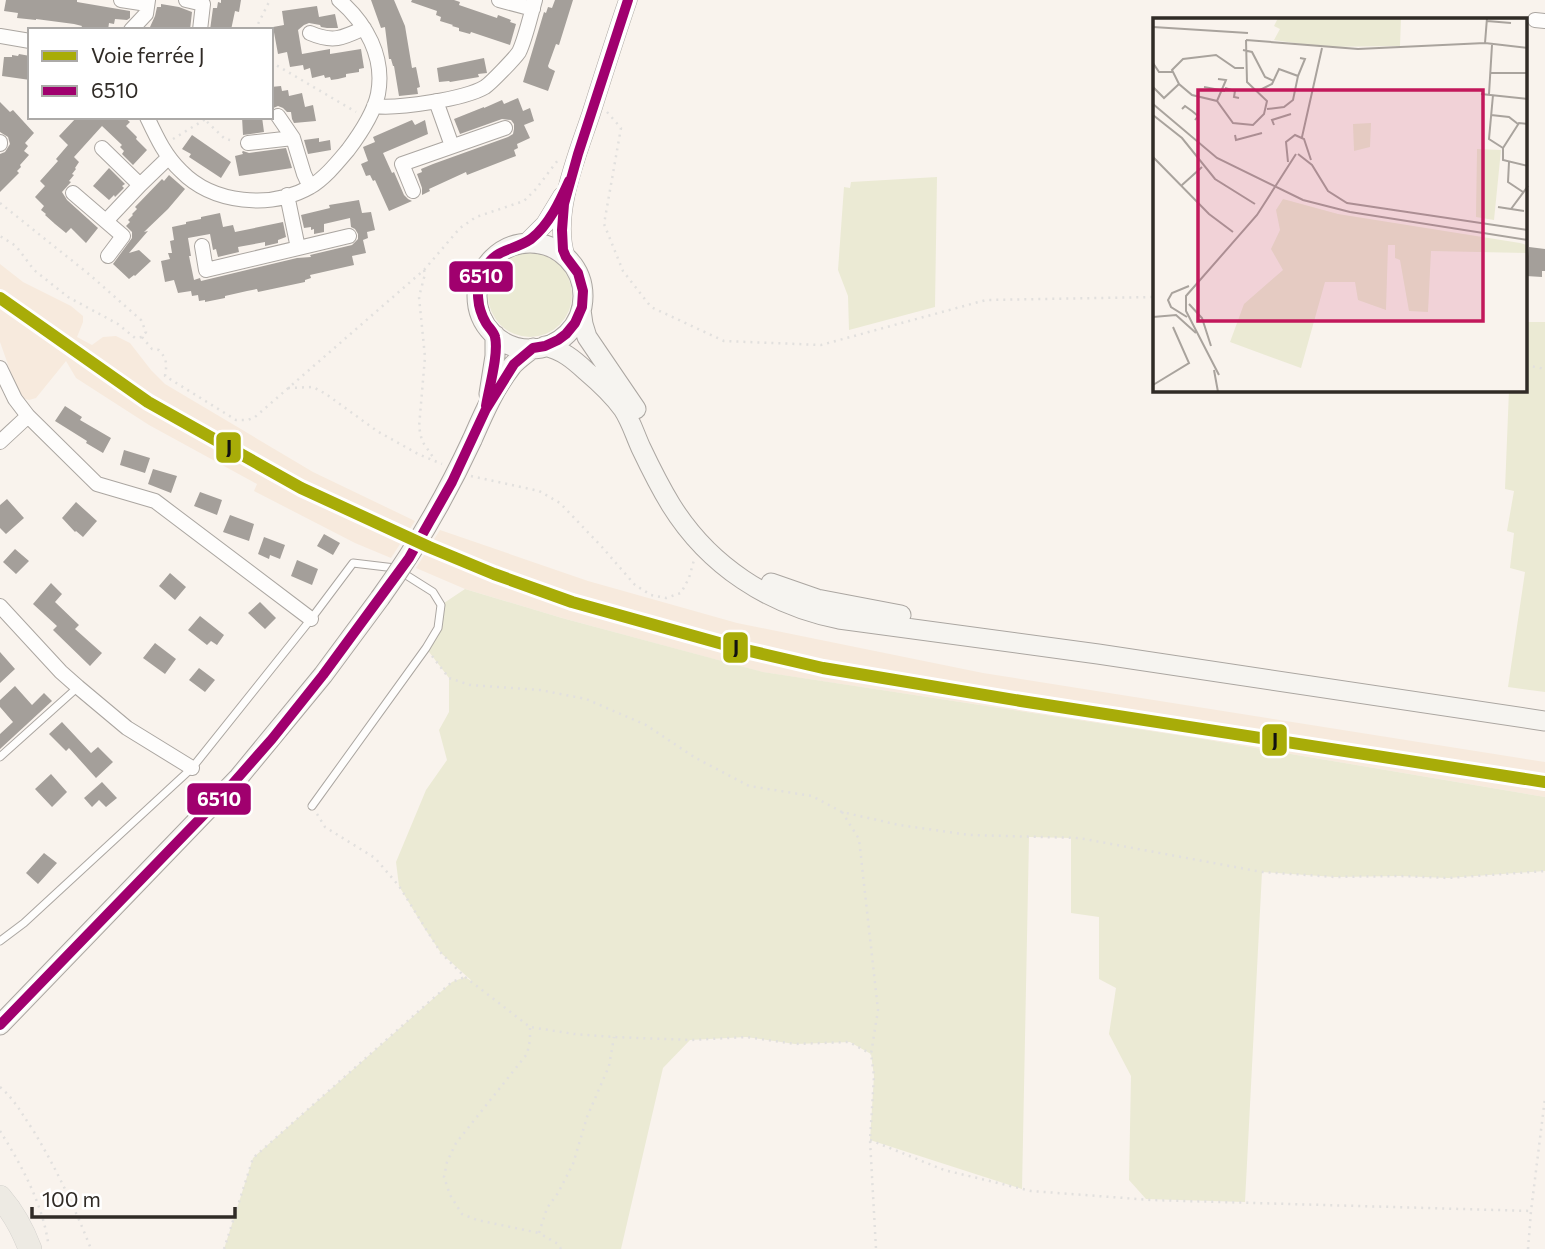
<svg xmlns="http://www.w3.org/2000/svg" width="1545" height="1249" font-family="Commissioner,sans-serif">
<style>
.built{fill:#f7eadd}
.green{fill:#ebead4}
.building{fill:#a49f9a}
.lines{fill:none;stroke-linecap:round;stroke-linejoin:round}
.service-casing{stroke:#aba6a1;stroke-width:9}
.minor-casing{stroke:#aba6a1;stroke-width:16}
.tertiary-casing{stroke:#aba6a1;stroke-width:19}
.secondary-casing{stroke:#aba6a1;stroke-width:21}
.primary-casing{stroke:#d3d1cd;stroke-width:24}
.path{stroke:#e2e0de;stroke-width:2.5;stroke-dasharray:2 5;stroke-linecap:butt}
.service{stroke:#fefdfc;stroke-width:7}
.minor{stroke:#fefdfc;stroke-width:14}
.tertiary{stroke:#fefdfc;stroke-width:18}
.secondary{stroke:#f6f4f0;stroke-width:19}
.primary{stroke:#edeae3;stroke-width:23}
.secondary-bridge-casing{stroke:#aba6a1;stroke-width:21;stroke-linecap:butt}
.secondary-bridge{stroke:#f6f4f0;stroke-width:19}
.bus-1-casing{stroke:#fff;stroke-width:16}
.bus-1{stroke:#a0006e;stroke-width:10}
.rail-1-casing{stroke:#fff;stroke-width:18}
.rail-1{stroke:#a8ac08;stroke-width:12}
.inset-road{fill:none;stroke:#a9a39d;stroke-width:2}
.view{fill:#c2185b;fill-opacity:0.15;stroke:#c2185b;stroke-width:3.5}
.inset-edge{fill:none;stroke:#302b26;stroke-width:3.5}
.line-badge{stroke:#fff;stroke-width:2.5}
.badge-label{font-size:19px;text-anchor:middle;font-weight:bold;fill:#fff}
.pale-badge-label{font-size:19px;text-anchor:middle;font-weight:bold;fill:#111}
</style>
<rect width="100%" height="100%" fill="#f9f3ed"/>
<path class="built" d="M 0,264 L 23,282 L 71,306 L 83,316 L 83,322 L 77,337 L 92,345 L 103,337 L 116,336 L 130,343 L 151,370 L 165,384 L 313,472 L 415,521 L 391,558 L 355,543 L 254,491 L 257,484 L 149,425 L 76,378 L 66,361 L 36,398 L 29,400 L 22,398 L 17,390 L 0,342 Z
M 440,530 L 588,581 L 737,623 L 983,673 L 1545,762 L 1545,797 L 1197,738 L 762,672 L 562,618 L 465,589 L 416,568 Z"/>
<path class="green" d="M 937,177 L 935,307 L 849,330 L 848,296 L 838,270 L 844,187 L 850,188 L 851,182 Z
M488 295a42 42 0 1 1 84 0a42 42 0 1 1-84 0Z
M 1526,322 L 1545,322 L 1545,692 L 1508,687 L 1525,572 L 1510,568 L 1514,533 L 1507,531 L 1514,491 L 1505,489 L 1509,390 L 1526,390 Z
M 465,589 L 562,618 L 763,672 L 1197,738 L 1545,797 L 1545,871 L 1448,878 L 1400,876 L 1335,877 L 1262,872 L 1245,1202 L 1146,1199 L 1129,1180 L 1131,1076 L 1109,1034 L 1116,988 L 1099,979 L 1099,917 L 1071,913 L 1071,838 L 1029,837 L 1022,1189 L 870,1140 L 874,1076 L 871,1054 L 850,1042 L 795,1044 L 746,1037 L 690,1040 L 663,1068 L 621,1249 L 224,1249 L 253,1158 L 452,982 L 465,977 L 473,982 L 441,953 L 423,926 L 399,886 L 396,862 L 426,790 L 447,760 L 439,730 L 449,712 L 449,678 L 426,648 L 438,628 L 441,605 Z"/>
<path class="building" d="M 6,0 L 77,0 L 77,2 L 130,11 L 130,18 L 127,20 L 115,19 L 114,24 L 109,23 L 108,30 L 94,30 L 81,28 L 82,26 L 74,24 L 36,19 L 36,20 L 17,18 L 18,13 L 4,11 Z
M 221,0 L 241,0 L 239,12 L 235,11 L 231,30 L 210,30 L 213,8 L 217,8 L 218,2 L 221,3 Z
M 371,0 L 394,0 L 405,26 L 412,68 L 416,67 L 420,87 L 417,88 L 418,94 L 399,96 L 394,66 L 393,66 L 391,59 L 389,59 L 385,27 L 381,28 Z
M 412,0 L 454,0 L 460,2 L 459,5 L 497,18 L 498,15 L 511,20 L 510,22 L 516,24 L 510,45 L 471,32 L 470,34 L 459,31 L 459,28 L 452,26 L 453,25 L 440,21 L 441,17 L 436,15 L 437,11 L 411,2 Z
M 555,0 L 573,0 L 559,45 L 556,44 L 548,66 L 549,68 L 555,71 L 548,91 L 523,82 L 544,12 L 546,13 L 548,7 L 552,8 Z
M 161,4 L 179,7 L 192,12 L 190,30 L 166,30 L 150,27 L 155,16 L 157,7 L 161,7 Z
M 317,6 L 319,17 L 335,14 L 338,28 L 327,28 L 321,27 L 320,25 L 309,23 L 304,25 L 298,30 L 302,54 L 330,49 L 330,54 L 361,49 L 364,68 L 359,69 L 359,72 L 346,74 L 346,77 L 338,79 L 331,80 L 330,77 L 325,78 L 324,75 L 312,78 L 310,68 L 304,70 L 303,65 L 290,67 L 287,52 L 278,54 L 273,27 L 284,25 L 282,11 Z
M 19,54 L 30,56 L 30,80 L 2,76 L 4,57 L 12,57 L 12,55 L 18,56 Z
M 484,58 L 487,73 L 478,74 L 479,77 L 450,82 L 449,81 L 439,82 L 437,68 Z
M 281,86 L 282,91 L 288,90 L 289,96 L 302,93 L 305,107 L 313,105 L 316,121 L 294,123 L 292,119 L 291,112 L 287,112 L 283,108 L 278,106 L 271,109 L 271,87 Z
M 518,98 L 523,111 L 530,108 L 534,121 L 524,125 L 530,138 L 517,144 L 518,148 L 514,150 L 516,156 L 467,175 L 466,172 L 429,189 L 430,191 L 422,195 L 422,188 L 417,174 L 422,172 L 421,169 L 433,164 L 508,137 L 513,134 L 514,129 L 514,124 L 511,120 L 502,119 L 460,134 L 454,119 L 484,107 L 484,108 L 502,100 L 504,104 Z
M 0,102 L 10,112 L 13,110 L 34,133 L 25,143 L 28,146 L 24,151 L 29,155 L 20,165 L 21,167 L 17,171 L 19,173 L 0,192 L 0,154 L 5,152 L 10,144 L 8,137 L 0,132 Z
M 77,117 L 124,117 L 130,122 L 126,126 L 137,137 L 136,139 L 147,150 L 133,165 L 122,154 L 124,151 L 120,147 L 122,145 L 102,126 L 74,157 L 79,162 L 75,168 L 76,169 L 72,174 L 74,175 L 69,181 L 71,182 L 62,192 L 67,200 L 98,228 L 86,243 L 71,228 L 66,233 L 55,224 L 45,215 L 46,214 L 41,210 L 44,206 L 35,197 L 45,186 L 40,181 L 58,161 L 56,159 L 68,145 L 59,136 Z
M 242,117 L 262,117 L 264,132 L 243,135 Z
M 412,120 L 415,125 L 425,120 L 428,134 L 383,153 L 392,173 L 394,172 L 404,195 L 408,199 L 412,201 L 389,211 L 375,180 L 373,181 L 370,175 L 366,176 L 361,164 L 368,161 L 363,147 L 375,142 L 373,137 Z
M 192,135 L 231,162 L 221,178 L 189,157 L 191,154 L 182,149 Z
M 319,138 L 319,142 L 330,140 L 331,150 L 308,154 L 304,140 Z
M 286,148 L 292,168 L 239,176 L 235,156 L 243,154 L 242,152 L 243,151 L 249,153 Z
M 109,168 L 125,184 L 122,186 L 124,188 L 115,197 L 114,195 L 109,200 L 93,186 Z
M 169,175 L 185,189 L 168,209 L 144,232 L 148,231 L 129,253 L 139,250 L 151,261 L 135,276 L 134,275 L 129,279 L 113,264 L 132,238 L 132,232 L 126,226 L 130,222 L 128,220 L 133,215 L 132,214 L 137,209 L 135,207 L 162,179 L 164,181 Z
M 359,200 L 362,213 L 371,212 L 375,230 L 367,232 L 368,238 L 363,240 L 366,253 L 352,256 L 354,265 L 310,275 L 311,278 L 305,280 L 305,282 L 258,292 L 257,289 L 247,291 L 225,296 L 225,298 L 205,302 L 205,300 L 199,301 L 198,295 L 192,296 L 191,291 L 178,293 L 174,280 L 165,282 L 161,261 L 170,259 L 168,253 L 172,253 L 170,241 L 174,240 L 172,227 L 186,224 L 186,222 L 201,219 L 201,217 L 220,213 L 223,227 L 233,225 L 235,232 L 283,222 L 286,237 L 278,240 L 278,243 L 265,246 L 265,242 L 238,247 L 239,252 L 218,257 L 216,249 L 213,250 L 210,234 L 188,238 L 191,256 L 189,256 L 194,280 L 200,278 L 201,281 L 297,258 L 311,257 L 310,255 L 352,245 L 358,239 L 358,234 L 355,229 L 351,227 L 350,218 L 324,224 L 324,232 L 314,234 L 314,229 L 311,230 L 311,227 L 304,228 L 301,215 L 330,208 L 329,205 Z
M 1529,247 L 1545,249 L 1545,271 L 1542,271 L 1542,277 L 1526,276 Z
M 65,406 L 82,417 L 80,420 L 111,438 L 103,453 L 86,443 L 87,441 L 55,421 Z
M 124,450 L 150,458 L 145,473 L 120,465 Z
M 153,469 L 177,476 L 171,493 L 148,484 Z
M 200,492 L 222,500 L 217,515 L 194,506 Z
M 7,499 L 24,518 L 6,534 L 0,528 L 0,505 Z
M 76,502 L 97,521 L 83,537 L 76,531 L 75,532 L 62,518 Z
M 230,515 L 254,524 L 249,541 L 223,532 Z
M 324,534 L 340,543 L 333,555 L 317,546 Z
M 264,537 L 285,545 L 280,559 L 270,555 L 269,559 L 258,554 Z
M 15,549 L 29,561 L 16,574 L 3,562 Z
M 297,560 L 318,569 L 312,585 L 291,576 Z
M 170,573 L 186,587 L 175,600 L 159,586 Z
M 51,583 L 62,594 L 55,602 L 79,625 L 75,629 L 102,653 L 90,666 L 53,630 L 57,626 L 33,604 Z
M 260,602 L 276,618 L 265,629 L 248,613 Z
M 200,616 L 224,635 L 217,645 L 211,641 L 207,645 L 188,630 Z
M 155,643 L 176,659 L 165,674 L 143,658 Z
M 0,652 L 15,669 L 0,683 Z
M 199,668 L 215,680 L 205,692 L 189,680 Z
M 15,686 L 32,705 L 44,693 L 52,701 L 0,749 L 0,734 L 13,722 L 0,707 L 0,700 Z
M 62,722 L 91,753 L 98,747 L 113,762 L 96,778 L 69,748 L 66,751 L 49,734 Z
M 51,774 L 67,792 L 52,807 L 35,789 Z
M 102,782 L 117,798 L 106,807 L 99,800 L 92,807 L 84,798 Z
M 44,853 L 57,863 L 38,884 L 26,873 Z"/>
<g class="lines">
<defs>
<path id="service" d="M 0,757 L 78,687
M 0,941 L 24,923 L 192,768 L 311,619 L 353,563 L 395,568 L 433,592 L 441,605 L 438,628 L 426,648 L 312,806"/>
<path id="minor" d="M 121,0 L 147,4
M 186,0 L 203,4 L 200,30
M 499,0 L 533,9
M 1535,20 L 1545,21
M 131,30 L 146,14 L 148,0
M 310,33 C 333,43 343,38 364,28
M 0,36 L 30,41
M 436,101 L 452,146
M 374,106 C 398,109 465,99 485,87 C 491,83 515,58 519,52 C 525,40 531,14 535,0
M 278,116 L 293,138 L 304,174 L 310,187
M 147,117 C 156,136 165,156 181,171 C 213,204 271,209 310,187 C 325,178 337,163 348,150 C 360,134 374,113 378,94 C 385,57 366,23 339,0
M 0,142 L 0,144
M 248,143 L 293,138
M 102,148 L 140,185
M 413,191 L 402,164 L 505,128
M 73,193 L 123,236 L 108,256
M 287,195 L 298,248
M 106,221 L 140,185 L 169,157
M 202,246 L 206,270 L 349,236
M 0,368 L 15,399 L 28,416 L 97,484 L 155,501 L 311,619
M 0,442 L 28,416
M 0,606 L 61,672 L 78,687 L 127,728 L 192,768"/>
<path id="tertiary" d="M 526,243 L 545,224 L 562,196
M 566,257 C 552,214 577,156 591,114 C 603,76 615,38 628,0"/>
<path id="secondary" d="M477 296a53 53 0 1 1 106 0a53 53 0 1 1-106 0Z
M 581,310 L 583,324 L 587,337 L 636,409
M 545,346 C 562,350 573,359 586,371 C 599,382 613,395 623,409 C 631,421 635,435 641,448 C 650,467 660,487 671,505 C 709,566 769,605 839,619 L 1098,654 L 1545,721
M 489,394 L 495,356 L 495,335
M 472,440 C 483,415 494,389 512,366 C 518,359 526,354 533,348
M 771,583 L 817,599 L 901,615
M 0,1025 L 239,777 L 323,675 L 380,598"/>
<path id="primary" d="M 0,1197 C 13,1212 23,1230 30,1249"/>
</defs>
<use href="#service" class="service-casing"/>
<use href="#minor" class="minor-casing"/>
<use href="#tertiary" class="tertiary-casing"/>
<use href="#secondary" class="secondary-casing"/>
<use href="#primary" class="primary-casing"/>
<path class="path" d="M 255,30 L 270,0
M 271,62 L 356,112
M 607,112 L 621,128 L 604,224 L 623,271 L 651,307 L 724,341 L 821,345 L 986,300 L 1155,297
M 202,117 L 225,139 L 235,141
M 173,139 L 209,117
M 0,203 L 90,275 L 141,320 L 146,332 L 142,337 L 135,338 L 118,324 L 68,297 L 34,270 L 16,246 L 0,236
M 424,270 L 425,274 L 419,297 L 425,357 L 419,427 L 422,441 L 435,460
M 142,337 L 152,349 L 159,350 C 167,359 167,364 165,376 L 236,420 L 248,420 L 255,417 L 424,270 L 460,228 L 476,217 L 524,201 L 536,189 L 558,160
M 1526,365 L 1545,369
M 288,388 L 313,387 L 326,394 L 377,431 L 418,454 L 442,464
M 471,476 L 539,491 L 560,503 L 602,547 L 635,585 L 651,595 L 666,598 L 681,593 L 689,578 L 694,560
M 432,656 L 449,678 L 470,685 L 540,690 L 586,699 L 646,725 L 694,757 L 749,786 L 812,796 L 842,812 L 899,825 L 969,835 L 1079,838 L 1262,872 L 1335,877 L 1400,876 L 1448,878 L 1545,871
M 842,812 L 859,839 L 878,1010 L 871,1054 L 874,1076 L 870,1140 L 876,1249
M 317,814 L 325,827 L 375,858 L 399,886 L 441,953 L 465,977 L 530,1027 L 574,1034 L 614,1037 L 690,1040 L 746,1037 L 795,1044 L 849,1042 L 871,1054
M 530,1028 L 530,1040 L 527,1054 L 456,1143 L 447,1162 L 444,1177 L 450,1195 L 462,1214 L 477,1220 L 539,1233
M 0,1087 C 15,1100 22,1114 33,1130 C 56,1168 75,1208 91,1249
M 0,1131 C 21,1164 42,1203 48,1242
M 870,1140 L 944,1170 L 1031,1191 L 1151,1200 L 1531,1211
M 224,1249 L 253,1158 L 430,1001 L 452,982 L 465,977
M 561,1249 L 558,1244 L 539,1233 L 547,1208 L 558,1193 L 573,1164 L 587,1117 L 609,1066 L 614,1037
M 1528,1249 L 1531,1211 L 1545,1098"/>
<use href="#service" class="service"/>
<use href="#minor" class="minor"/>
<use href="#tertiary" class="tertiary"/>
<use href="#secondary" class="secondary"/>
<use href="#primary" class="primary"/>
<defs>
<path id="secondary-bridge" d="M 380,598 C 416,548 446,496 472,440"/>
</defs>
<use href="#secondary-bridge" class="secondary-bridge-casing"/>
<use href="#secondary-bridge" class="secondary-bridge"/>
<defs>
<path id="bus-1" d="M 486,406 C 489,388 499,353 495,337 C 494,332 489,328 486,323 C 477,308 475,288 483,272 C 495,247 512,252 531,239 C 549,225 560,201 569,181
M 0,1025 L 220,798 L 272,739 L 323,675 L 409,558 L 452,482 L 486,409 L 514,364 L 533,348 L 545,346 L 558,340 L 566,334 L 575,323 L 582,307 L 583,291 L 578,273 L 566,257 L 563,250 L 562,230 L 564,204 L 578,154 L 628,0"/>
</defs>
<use href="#bus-1" class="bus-1-casing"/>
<use href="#bus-1" class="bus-1"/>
<defs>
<path id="rail-1" d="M 0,298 L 148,402 L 301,488 L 429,547 L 494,574 L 572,602 L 737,648 L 823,668 L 1021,701 L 1545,782"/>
</defs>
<use href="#rail-1" class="rail-1-casing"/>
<use href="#rail-1" class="rail-1"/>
</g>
<g transform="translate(1153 18)">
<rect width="374" height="374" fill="#f9f3ed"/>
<path d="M 125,0 L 248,0 L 247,28 L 169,29 L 121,22 L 127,11 L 121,8 ZM 218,105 L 217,129 L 201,133 L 200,106 ZM 324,131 L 348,132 L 341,202 L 323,199 ZM 130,181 L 185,196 L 367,225 L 374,227 L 374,235 L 278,233 L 275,294 L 256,293 L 247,242 L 242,240 L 242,227 L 235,227 L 233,292 L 205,282 L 202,264 L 172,264 L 148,350 L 77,324 L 91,286 L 130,252 L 118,231 L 127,212 L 123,192 Z" fill="#ebead4"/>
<path class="inset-road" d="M 334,3 L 358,5M 0,9 L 95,15M 93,22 L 205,31 L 332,25 L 375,30M 332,25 L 334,0M 90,32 L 99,34 L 112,59 L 121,63M 0,45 L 6,54 L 20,54M 91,50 L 82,50 L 63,37 L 30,41 L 19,52 L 26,66 L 39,77 L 64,83 L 80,105 L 100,107 L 111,96 L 114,83 L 94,64 L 93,22M 337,55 L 375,55M 145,58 L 152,41 L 147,40M 0,69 L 11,80 L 26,66M 51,69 L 72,73M 72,70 L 82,73 L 81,79 L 86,80M 107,72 L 119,66 L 126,51 L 145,58 L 140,82 L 131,89 L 114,91M 328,76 L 375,81M 336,76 L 339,27M 340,77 L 336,121 L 350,130M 64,83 L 73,62 L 65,61M 0,86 L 64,140 L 150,182 L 197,194 L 375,222M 29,91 L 32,88 L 39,93 L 45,98 L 42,102M 0,97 L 29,120 L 62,161 L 102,186M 338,97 L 356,99 L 365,106M 375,106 L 366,105 L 350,130 L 350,142 L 375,148M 121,107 L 119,102 L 138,96M 82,117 L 83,122 L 109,115M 149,119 L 169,30M 145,136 L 159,147 L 175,173 L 194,185 L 375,212M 0,139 L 56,196 L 80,214M 135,144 L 133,124 L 142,117 L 151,121 L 158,142M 356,144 L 355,164 L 370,174M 29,167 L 49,149M 345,189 L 371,193M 358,191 L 375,168M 36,286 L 49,300 L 58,328M 0,299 L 23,297 L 43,315M 34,299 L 18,289 L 15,282 L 19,275 L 36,268M 61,352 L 65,374M 66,357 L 33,293 L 33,278 L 104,197 L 143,136M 0,367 L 36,345 L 20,309"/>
<path class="view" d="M 45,72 L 330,72 L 330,303 L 45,303 Z"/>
<rect width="374" height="374" class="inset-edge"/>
</g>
<g class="line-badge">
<rect x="448" y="260" width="66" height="33" rx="7" fill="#a0006e"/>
<rect x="215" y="431" width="27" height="33" rx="7" fill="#a8ac08"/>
<rect x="722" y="631" width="27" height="33" rx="7" fill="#a8ac08"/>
<rect x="1261" y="723" width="27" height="34" rx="7" fill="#a8ac08"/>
<rect x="186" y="782" width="66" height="34" rx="7" fill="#a0006e"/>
</g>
<g class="badge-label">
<text x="481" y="283">6510</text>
<text x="219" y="806">6510</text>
</g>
<g class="pale-badge-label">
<text x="229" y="454">J</text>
<text x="736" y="654">J</text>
<text x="1275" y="747">J</text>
</g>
<rect x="28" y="28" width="245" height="91" fill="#ffffff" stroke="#acaaa8" stroke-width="2"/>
<rect x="42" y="51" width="35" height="10" fill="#a8ac08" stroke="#acaaa8" stroke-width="2"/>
<text x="91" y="63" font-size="21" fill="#302b26">Voie ferrée J</text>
<rect x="42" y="86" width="35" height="10" fill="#a0006e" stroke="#acaaa8" stroke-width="2"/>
<text x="91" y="98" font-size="21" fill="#302b26">6510</text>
<path d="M32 1207v10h203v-10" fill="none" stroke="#302b26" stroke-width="3.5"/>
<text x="42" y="1207" font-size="21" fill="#302b26" stroke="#ffffff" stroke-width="5" paint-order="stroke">100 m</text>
</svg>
